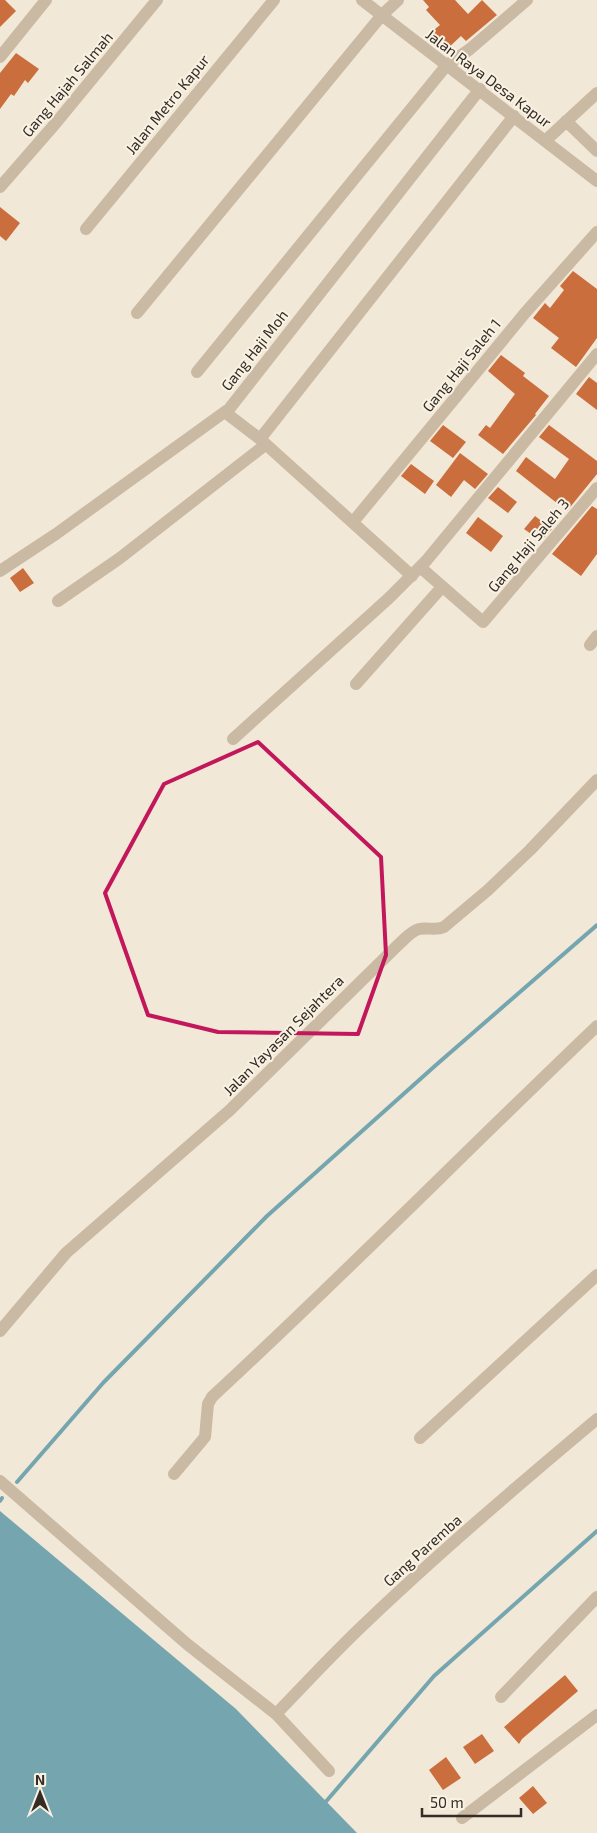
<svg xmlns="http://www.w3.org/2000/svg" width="597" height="1833" font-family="'Exo 2',sans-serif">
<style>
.water{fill:#75a6af}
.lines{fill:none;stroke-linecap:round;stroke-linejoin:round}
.stream{stroke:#75a6af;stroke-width:4}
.building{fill:#ca6e3d}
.minor{stroke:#cab9a3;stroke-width:12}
.marked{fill:none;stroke:#c2185b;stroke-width:4;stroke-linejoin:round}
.labels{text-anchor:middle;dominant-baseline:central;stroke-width:4;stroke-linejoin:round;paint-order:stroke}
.street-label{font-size:15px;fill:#342c25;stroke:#f9f2e3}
</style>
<rect width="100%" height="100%" fill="#f2e8d7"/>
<path class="water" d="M 0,1511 L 236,1709 L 357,1833 L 0,1833 Z"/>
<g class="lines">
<path class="stream" d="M 17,1482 L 103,1383 L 267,1216 L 436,1065 L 597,925
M 0,1501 L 2,1498
M 323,1805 L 434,1676 L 597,1531"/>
</g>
<path class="building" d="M 0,0 L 5,0 L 16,11 L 0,27 Z
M 423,0 L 455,0 L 468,14 L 482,0 L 497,15 L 466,41 L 461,36 L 446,50 L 430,33 L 440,25 L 426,10 L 429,7 Z
M 16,53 L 39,69 L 28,83 L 25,80 L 14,96 L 11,94 L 0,109 L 0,73 Z
M 0,207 L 20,223 L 6,241 L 0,236 Z
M 573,271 L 597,289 L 597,338 L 576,367 L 551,348 L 559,338 L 533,318 L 545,303 L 550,308 L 564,290 L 560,286 Z
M 501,355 L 525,373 L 523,376 L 549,396 L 535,414 L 536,415 L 503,454 L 478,435 L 486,425 L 490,428 L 515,394 L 488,371 Z
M 589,377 L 597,383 L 597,410 L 576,394 Z
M 443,425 L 466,442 L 453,458 L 430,441 Z
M 549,425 L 597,461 L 597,474 L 567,511 L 516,471 L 526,457 L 555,479 L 569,459 L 539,437 Z
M 460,453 L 488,474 L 475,489 L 464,480 L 451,497 L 436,485 Z
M 411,464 L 434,481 L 425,494 L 401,476 Z
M 498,487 L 517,502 L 508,513 L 488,498 Z
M 592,506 L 597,509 L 597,554 L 581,576 L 552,554 Z
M 535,516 L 552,529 L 541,541 L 524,529 Z
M 478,517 L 503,536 L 491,552 L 466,533 Z
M 23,568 L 34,583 L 20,592 L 10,578 Z
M 565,1675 L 578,1691 L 522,1739 L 519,1744 L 504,1727 Z
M 482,1734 L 494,1751 L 475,1764 L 463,1747 Z
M 446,1757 L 461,1778 L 443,1790 L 429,1770 Z
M 533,1786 L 547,1803 L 533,1814 L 519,1798 Z"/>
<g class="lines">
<path class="minor" d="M 362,0 L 597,181
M 0,57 L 46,0
M 566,121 L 597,151
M 545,141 L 597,93
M 0,187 L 55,124 L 157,0
M 86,229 L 274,0
M 137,313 L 382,15 L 398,0
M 197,372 L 446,66 L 470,49 L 527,0
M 226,413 L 260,439 L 412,576
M 260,439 L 514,116
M 353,522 L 525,313 L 597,232
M 420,567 L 483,622 L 597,488
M 0,571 L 56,534 L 226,411 L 226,413 L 480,89
M 58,601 L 120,558 L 265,445
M 590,645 L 597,636
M 356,684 L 442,587
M 233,739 L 389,598 L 426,561 L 597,354
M 0,1331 L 66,1253 L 230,1110 L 399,944 C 405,939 411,931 419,929 C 428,927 435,931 444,927 L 488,890 L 530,850 L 597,780
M 420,1438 L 597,1275
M 174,1474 L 205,1437 L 208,1404 L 212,1397 C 343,1276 468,1149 597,1026
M 0,1481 L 187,1644 L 276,1714 L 329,1771
M 501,1697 L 597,1597
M 276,1714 C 303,1686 330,1657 358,1630 C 435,1556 516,1487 597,1419
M 462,1818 L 597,1715"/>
</g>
<path class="marked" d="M 258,742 L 381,857 L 386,955 L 358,1034 L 218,1032 L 148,1015 L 105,893 L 164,784 Z"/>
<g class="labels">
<g class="street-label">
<text transform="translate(489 78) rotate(37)">Jalan Raya Desa Kapur</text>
<text transform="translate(67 84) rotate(-50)">Gang Hajah Salmah</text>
<text transform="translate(167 104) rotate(-51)">Jalan Metro Kapur</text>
<text transform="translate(254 350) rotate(-52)">Gang Haji Moh</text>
<text transform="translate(461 365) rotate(-51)">Gang Haji Saleh 1</text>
<text transform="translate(528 545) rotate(-50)">Gang Haji Saleh 3</text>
<text transform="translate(283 1035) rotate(-45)">Jalan Yayasan Sejahtera</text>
<text transform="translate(422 1550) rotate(-42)">Gang Paremba</text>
</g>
</g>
<g transform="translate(40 1793)" stroke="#f9f2e3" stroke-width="4" paint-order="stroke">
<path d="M0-4L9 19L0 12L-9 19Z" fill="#342c25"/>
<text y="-8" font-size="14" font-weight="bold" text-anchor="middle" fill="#342c25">N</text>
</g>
<path d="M422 1808v8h99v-8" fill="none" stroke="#342c25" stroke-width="2.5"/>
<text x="430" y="1808" font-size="15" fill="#342c25" stroke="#f9f2e3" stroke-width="4" paint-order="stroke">50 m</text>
</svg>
